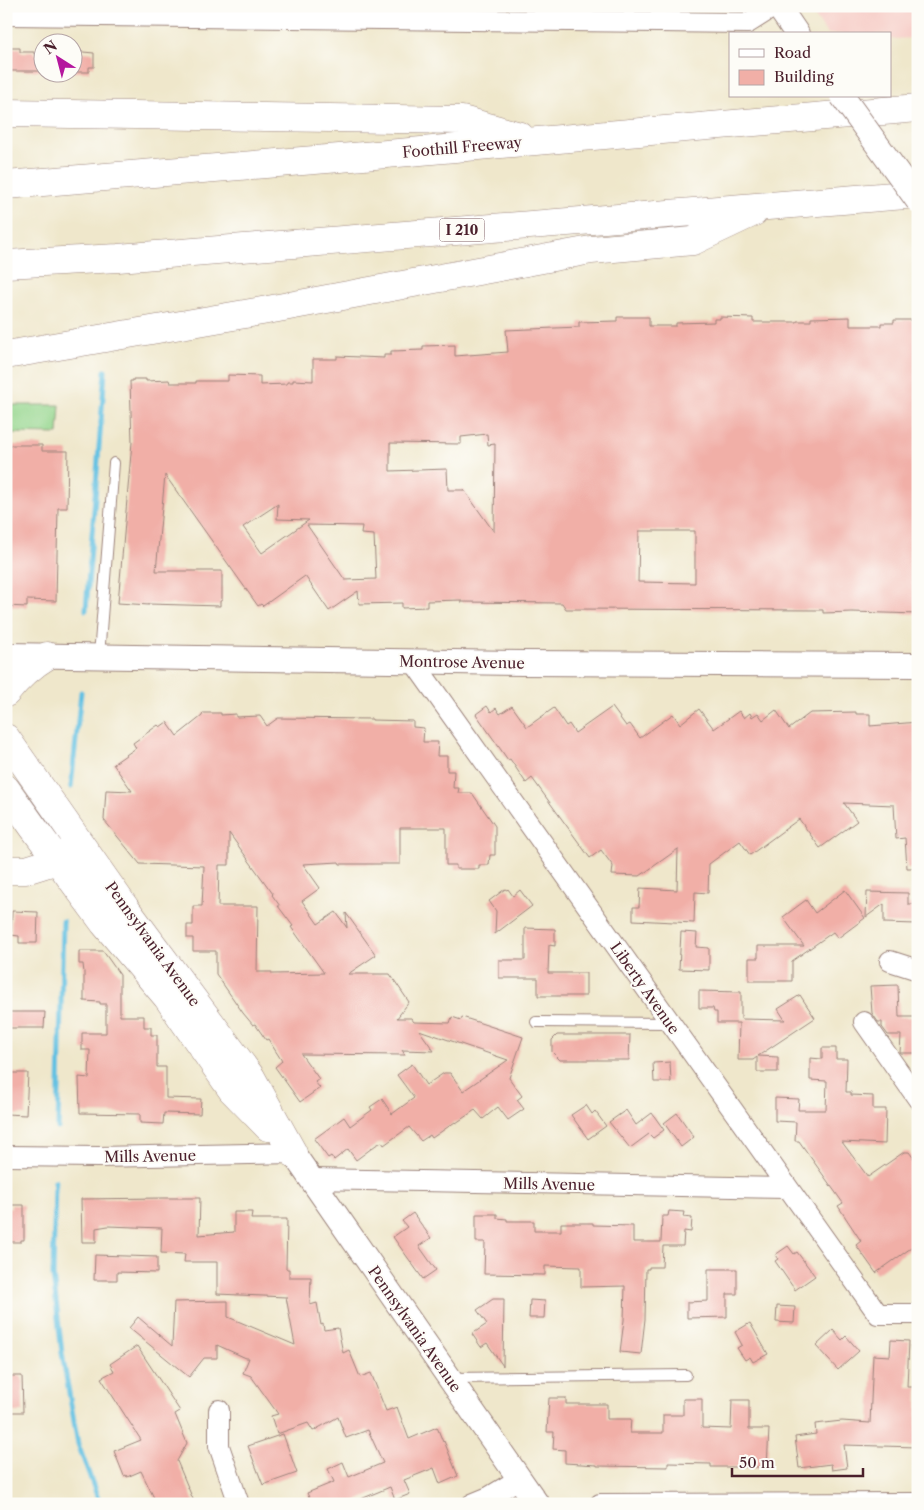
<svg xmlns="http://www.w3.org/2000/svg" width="924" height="1510" font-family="'Libre Caslon Text',serif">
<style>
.built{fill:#f7d0ca}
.green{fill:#94d68d;stroke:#6f7a5c}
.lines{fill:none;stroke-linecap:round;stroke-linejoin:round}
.stream{stroke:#64c1e2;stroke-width:5}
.building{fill:#f1afa7;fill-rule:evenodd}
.service-casing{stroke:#9c837b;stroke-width:12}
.minor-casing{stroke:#9c837b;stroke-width:22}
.tertiary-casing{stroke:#9c837b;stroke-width:26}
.secondary-casing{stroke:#9c837b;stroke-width:29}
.motorway-casing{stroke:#9c837b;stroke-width:29}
.service{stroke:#fff;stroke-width:10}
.minor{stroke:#fff;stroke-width:20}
.tertiary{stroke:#fff;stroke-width:24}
.secondary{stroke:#fff;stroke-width:28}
.motorway{stroke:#fff;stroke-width:28}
.tertiary-bridge-casing{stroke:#9c837b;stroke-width:26;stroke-linecap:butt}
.tertiary-bridge{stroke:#fff;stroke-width:24}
.labels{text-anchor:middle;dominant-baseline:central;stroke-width:4;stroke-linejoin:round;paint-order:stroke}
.shield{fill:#fdfcf7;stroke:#806168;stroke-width:1}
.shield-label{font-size:14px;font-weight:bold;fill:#4a1f2b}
.street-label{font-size:15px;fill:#4a1f2b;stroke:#fdfcf7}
</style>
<rect width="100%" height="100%" fill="#fdfcf7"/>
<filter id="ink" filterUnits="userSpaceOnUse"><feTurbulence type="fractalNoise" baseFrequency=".02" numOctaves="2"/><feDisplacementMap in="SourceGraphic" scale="10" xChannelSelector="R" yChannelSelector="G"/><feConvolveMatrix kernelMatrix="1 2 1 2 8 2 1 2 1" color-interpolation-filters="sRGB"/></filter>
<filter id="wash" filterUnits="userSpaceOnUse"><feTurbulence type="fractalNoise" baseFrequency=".0096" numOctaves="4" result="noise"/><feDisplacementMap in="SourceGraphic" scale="20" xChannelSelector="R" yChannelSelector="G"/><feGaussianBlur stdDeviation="1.12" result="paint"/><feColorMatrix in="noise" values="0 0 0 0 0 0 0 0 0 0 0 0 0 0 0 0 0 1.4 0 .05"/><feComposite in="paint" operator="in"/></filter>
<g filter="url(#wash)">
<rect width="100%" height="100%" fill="#efe7cb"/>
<path class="built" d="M 808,6 L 918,6 L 918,38 L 890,39 L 890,34 L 827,34 Z"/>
<path class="green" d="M 6,405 L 60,405 L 58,434 L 6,433 Z"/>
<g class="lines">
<path class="stream" d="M 86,610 L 105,371
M 71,787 L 81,692
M 58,1128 L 63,921
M 55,1181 L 53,1275 L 62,1353 L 78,1444 L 100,1504"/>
</g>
<g id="blocks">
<path class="building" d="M 6,48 L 20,48 L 20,52 L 34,52 L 34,54 L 42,54 L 42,71 L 6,71 Z
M 72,51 L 94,53 L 94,67 L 89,67 L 89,72 L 72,72 Z
M 617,317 L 649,317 L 649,326 L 676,326 L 676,323 L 714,322 L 714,319 L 720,319 L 720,317 L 753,318 L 753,322 L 797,322 L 797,321 L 811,321 L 811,318 L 850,317 L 850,326 L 881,326 L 881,323 L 894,323 L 894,320 L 918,320 L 918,614 L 852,612 L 823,613 L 823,610 L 566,609 L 562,603 L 461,602 L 461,600 L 427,601 L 427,607 L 402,608 L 402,603 L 359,604 L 358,591 L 329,611 L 305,576 L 263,606 L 261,604 L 258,606 L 165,475 L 156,571 L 222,571 L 222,601 L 220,601 L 220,606 L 149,604 L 149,605 L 118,603 L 132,442 L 130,381 L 133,381 L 133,379 L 146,379 L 146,381 L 169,380 L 170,383 L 196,383 L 196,381 L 228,381 L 228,375 L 260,376 L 260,385 L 287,384 L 287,382 L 293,382 L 293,380 L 313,381 L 313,359 L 337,359 L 337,356 L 384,358 L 384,355 L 391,355 L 391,351 L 423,350 L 423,346 L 455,345 L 455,356 L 508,352 L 506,330 L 579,327 L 579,322 L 617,321 ZM 487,434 L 488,445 L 495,444 L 494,532 L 464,490 L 448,490 L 447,469 L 390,471 L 390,443 L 461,444 L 461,437 ZM 278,504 L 277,519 L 309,520 L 262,553 L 243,527 ZM 307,525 L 362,526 L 361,534 L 374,535 L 376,579 L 345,580 ZM 639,531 L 695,531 L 695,583 L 638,582 Z
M 6,445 L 42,445 L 42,451 L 68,451 L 67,508 L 58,508 L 56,601 L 27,600 L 27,607 L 6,606 Z
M 487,706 L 491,712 L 496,708 L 500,714 L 512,706 L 527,727 L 554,708 L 566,726 L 569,724 L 575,733 L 612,707 L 626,726 L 630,724 L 640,738 L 673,714 L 680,724 L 699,709 L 714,729 L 739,711 L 744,718 L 750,713 L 752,717 L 758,713 L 763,720 L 776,710 L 789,729 L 810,713 L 856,712 L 856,714 L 870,714 L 870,726 L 918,722 L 918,868 L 907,868 L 905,838 L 896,839 L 894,805 L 844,803 L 857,821 L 820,848 L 799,819 L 750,855 L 740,841 L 709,864 L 708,893 L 695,892 L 694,923 L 633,920 L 633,907 L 639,907 L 640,888 L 677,890 L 678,849 L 640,876 L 612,875 L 613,866 L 601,850 L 590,858 L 532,778 L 526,783 L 510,759 L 508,760 L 476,714 Z
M 203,713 L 221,713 L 221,715 L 236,714 L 236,717 L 260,716 L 267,726 L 278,718 L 372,719 L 372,720 L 413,721 L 413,727 L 424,728 L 423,742 L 438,742 L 437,756 L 447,756 L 447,771 L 454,771 L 453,788 L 459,788 L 458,793 L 472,793 L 495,826 L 495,855 L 490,855 L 489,865 L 479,865 L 479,869 L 456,869 L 456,865 L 446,865 L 446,828 L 400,828 L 400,864 L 340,864 L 339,862 L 303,864 L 320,888 L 302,901 L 318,924 L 336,912 L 347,928 L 346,913 L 376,955 L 348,974 L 390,974 L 409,1002 L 397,1018 L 411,1018 L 414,1022 L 450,1023 L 452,1017 L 461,1020 L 462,1017 L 523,1037 L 509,1078 L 522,1096 L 517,1100 L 524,1109 L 508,1120 L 498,1107 L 483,1119 L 475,1110 L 456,1123 L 455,1122 L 432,1138 L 430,1135 L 421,1141 L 409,1127 L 384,1145 L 382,1142 L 376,1145 L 356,1160 L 348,1149 L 334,1160 L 331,1156 L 328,1158 L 314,1139 L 344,1117 L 350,1126 L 372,1110 L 370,1107 L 382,1099 L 392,1114 L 414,1098 L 397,1075 L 412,1064 L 426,1085 L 444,1073 L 450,1073 L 463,1091 L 508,1060 L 419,1030 L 434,1051 L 402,1050 L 405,1055 L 301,1054 L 319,1079 L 315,1082 L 320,1088 L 300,1102 L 275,1067 L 282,1061 L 268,1039 L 266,1040 L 255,1024 L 253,1025 L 243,1013 L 216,974 L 216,951 L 193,951 L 193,938 L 187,938 L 187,925 L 193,925 L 193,906 L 202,906 L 204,866 L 140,864 L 104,820 L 106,790 L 132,791 L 113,764 L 136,748 L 133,743 L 158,725 L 160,727 L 167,722 L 177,736 L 202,716 ZM 229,833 L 273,894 L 272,895 L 280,906 L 278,906 L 293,926 L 291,927 L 324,973 L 272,974 L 272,972 L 257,972 L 258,906 L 218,906 L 219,865 L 229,865 Z
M 505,889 L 507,890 L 508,889 L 513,896 L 520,890 L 532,906 L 495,934 L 496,911 L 489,901 Z
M 845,890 L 865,918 L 838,938 L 833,932 L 792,961 L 792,981 L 749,981 L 749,958 L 758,958 L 758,946 L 804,946 L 783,917 L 806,900 L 815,913 Z
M 867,892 L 908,893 L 908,904 L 917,904 L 917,924 L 884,923 L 884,904 L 866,917 Z
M 12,911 L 38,912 L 37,943 L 19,943 L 19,936 L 11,935 Z
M 525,928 L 555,929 L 555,946 L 549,945 L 548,973 L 586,973 L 586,996 L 538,996 L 538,978 L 499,978 L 499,960 L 525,960 Z
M 681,932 L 697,933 L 696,947 L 709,948 L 709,970 L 679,969 Z
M 79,951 L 103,951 L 120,975 L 120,1016 L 144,1016 L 144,1027 L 151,1027 L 151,1035 L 157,1035 L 157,1067 L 166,1067 L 166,1098 L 201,1099 L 200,1114 L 164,1113 L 163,1124 L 140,1123 L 140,1114 L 80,1113 L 79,1077 L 89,1078 L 90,1050 L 82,1050 L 82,1033 L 106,1033 L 106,1004 L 100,1004 L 100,1002 L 84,1001 L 84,973 L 83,964 L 79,964 Z
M 898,985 L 899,1017 L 918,1017 L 918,1053 L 900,1053 L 901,1035 L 888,1035 L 882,1027 L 882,1022 L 878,1022 L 872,1013 L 870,986 Z
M 699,991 L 741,992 L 741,1019 L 785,1020 L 778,1009 L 800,995 L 815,1018 L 758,1056 L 778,1057 L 778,1072 L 757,1072 L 757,1057 L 753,1060 L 738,1060 L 739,1023 L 717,1023 L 717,1012 L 714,1012 L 713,1008 L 699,1008 Z
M 6,1012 L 45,1012 L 44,1028 L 6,1028 Z
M 557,1035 L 630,1035 L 629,1060 L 560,1060 L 552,1052 L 552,1040 Z
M 822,1048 L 836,1048 L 836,1059 L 847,1059 L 846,1092 L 851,1092 L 851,1095 L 873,1096 L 873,1109 L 886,1109 L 885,1144 L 842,1142 L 868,1177 L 904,1152 L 909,1152 L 918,1164 L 918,1243 L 876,1273 L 856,1245 L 861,1241 L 838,1206 L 843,1203 L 799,1141 L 795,1141 L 796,1122 L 775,1121 L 775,1098 L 799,1099 L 798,1110 L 826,1110 L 827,1081 L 810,1080 L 810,1058 L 822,1059 Z
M 670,1062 L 671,1082 L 654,1082 L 653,1063 Z
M 6,1073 L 28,1073 L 26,1115 L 6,1114 Z
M 586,1105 L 592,1114 L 595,1111 L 606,1126 L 588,1139 L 571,1115 Z
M 626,1110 L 636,1125 L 652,1113 L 664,1130 L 653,1138 L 649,1134 L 630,1148 L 609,1122 Z
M 677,1113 L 694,1137 L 681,1147 L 664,1123 Z
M 162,1198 L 200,1198 L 199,1235 L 234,1232 L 234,1212 L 252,1212 L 251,1219 L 287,1219 L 286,1269 L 289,1269 L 289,1277 L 311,1277 L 310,1305 L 317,1303 L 321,1325 L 323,1324 L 324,1330 L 338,1328 L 343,1353 L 349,1350 L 360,1377 L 371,1373 L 386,1411 L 397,1407 L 409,1439 L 437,1427 L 443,1442 L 444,1441 L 458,1476 L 440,1484 L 434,1468 L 404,1480 L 410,1494 L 395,1500 L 390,1487 L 349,1504 L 312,1504 L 307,1493 L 334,1482 L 328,1469 L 343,1462 L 349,1477 L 383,1463 L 368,1430 L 346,1438 L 338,1417 L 313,1431 L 308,1423 L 277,1434 L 271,1416 L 278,1414 L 251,1376 L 243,1373 L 249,1358 L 246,1358 L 217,1345 L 217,1358 L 204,1358 L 189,1377 L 129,1328 L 138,1317 L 172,1346 L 174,1302 L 228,1301 L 228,1317 L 295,1345 L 286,1297 L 217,1294 L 217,1262 L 184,1262 L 185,1254 L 161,1253 L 162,1228 L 108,1226 L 96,1228 L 96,1242 L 82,1242 L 81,1199 Z
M 11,1205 L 24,1205 L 24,1240 L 21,1240 L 21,1242 L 6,1242 L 6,1208 L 11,1208 Z
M 669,1211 L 684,1212 L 683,1217 L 692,1218 L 691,1232 L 684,1231 L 683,1246 L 663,1246 L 662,1267 L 649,1267 L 649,1269 L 646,1269 L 645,1319 L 641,1354 L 620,1352 L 624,1320 L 625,1286 L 581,1287 L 581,1267 L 545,1266 L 545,1275 L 484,1274 L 485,1242 L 476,1242 L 476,1214 L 497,1214 L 497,1218 L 507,1219 L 507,1221 L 534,1221 L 534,1231 L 561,1231 L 561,1223 L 593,1223 L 593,1225 L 633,1226 L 633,1242 L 661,1242 L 662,1216 L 668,1216 Z
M 413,1213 L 431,1238 L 419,1246 L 436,1270 L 423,1279 L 393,1237 L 407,1227 L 402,1221 Z
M 788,1246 L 794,1254 L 797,1252 L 815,1276 L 795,1290 L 775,1261 L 778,1259 L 775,1255 Z
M 95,1255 L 157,1257 L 157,1273 L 117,1272 L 117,1280 L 94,1280 Z
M 708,1269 L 737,1269 L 737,1294 L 727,1294 L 727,1317 L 687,1318 L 687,1302 L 708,1301 Z
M 493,1299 L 504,1299 L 503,1366 L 487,1343 L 481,1347 L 472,1334 L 487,1324 L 477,1310 Z
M 530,1300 L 545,1301 L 544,1318 L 529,1318 Z
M 777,1306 L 795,1307 L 794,1323 L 776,1322 Z
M 750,1323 L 768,1354 L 753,1362 L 750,1357 L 745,1360 L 737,1348 L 742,1345 L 735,1332 Z
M 833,1330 L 842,1340 L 846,1336 L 859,1351 L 838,1370 L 816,1346 Z
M 891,1340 L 909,1341 L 907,1387 L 918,1387 L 916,1433 L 918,1433 L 918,1447 L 844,1445 L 847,1468 L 832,1470 L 831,1464 L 799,1468 L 795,1437 L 816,1434 L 815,1424 L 842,1421 L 870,1423 L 873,1355 L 890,1356 Z
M 137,1346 L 180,1411 L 175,1414 L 187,1443 L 177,1461 L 195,1504 L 157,1504 L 141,1471 L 127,1477 L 126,1475 L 124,1476 L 114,1451 L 141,1440 L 101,1378 L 114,1371 L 110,1364 Z
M 6,1376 L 22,1376 L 23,1412 L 6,1412 Z
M 549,1398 L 566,1398 L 566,1404 L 607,1404 L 607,1419 L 631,1419 L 630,1433 L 663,1433 L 663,1415 L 683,1415 L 683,1399 L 702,1399 L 702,1428 L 731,1429 L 732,1400 L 749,1400 L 749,1429 L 769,1429 L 767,1467 L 711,1467 L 711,1464 L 668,1463 L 668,1467 L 597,1466 L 597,1465 L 565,1463 L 565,1450 L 553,1449 L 554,1432 L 547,1432 Z
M 283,1434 L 297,1473 L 263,1485 L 248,1446 Z"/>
</g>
</g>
<g filter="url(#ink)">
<use href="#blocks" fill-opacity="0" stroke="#9c837b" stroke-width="1"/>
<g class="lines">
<defs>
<path id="service" d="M 99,656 L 114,463
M 536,1022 L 670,1023
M 452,1378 L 686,1375"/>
<path id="minor" d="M 6,15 L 748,23 L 775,6
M 413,661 L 878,1314 L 918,1314
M 890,961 L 918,970
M 864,1022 L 918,1099
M 6,1156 L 98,1157 L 293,1153
M 312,1179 L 787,1188
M 219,1410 L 219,1446 L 239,1504
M 472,1504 L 489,1497 L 519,1479
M 600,1504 L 918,1503"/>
<path id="tertiary" d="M 778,6 L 797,34
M 6,655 L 523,663 L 918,665
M 293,1153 L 537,1504"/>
<path id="secondary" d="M 6,693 C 18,678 30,666 47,656
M 6,738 L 126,909 L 251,1077 L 293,1153
M 6,789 L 33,827 L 104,923 L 167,997 L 232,1090 L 268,1127
M 6,870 L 26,870 L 58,860 L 72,850"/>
<path id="motorway" d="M 6,113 L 462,120 L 520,136
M 6,185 L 352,157 L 918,108
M 6,264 L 118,258 L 918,194
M 6,355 L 262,311 L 591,250 L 693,241 L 754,212"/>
</defs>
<use href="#service" class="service-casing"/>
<use href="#minor" class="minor-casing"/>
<use href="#tertiary" class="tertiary-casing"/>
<use href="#secondary" class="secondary-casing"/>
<use href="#motorway" class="motorway-casing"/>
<use href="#service" class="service"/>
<use href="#minor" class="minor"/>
<use href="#tertiary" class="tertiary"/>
<use href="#secondary" class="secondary"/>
<use href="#motorway" class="motorway"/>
<defs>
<path id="tertiary-bridge" d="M 842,96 L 918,201"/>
</defs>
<use href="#tertiary-bridge" class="tertiary-bridge-casing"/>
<use href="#tertiary-bridge" class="tertiary-bridge"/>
</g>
</g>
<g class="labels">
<rect class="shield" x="439.5" y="218.5" width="45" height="23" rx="4"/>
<g class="shield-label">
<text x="462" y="230">I 210</text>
</g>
<g class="street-label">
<text transform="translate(462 147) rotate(-5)">Foothill Freeway</text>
<text transform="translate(462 662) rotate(1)">Montrose Avenue</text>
<text transform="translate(153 944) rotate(54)">Pennsylvania Avenue</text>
<text transform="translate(645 988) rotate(55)">Liberty Avenue</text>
<text transform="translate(150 1156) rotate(-1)">Mills Avenue</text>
<text transform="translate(549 1184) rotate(1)">Mills Avenue</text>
<text transform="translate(415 1329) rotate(55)">Pennsylvania Avenue</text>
</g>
</g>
<rect width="924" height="1510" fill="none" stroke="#fdfcf7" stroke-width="25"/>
<rect x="729" y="32" width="162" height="65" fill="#fdfcf7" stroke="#b5a4a5"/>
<rect x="739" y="49" width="25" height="8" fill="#ffffff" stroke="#b5a4a5"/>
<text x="774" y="58" font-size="15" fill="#4a1f2b">Road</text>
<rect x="739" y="70" width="25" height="15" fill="#f1afa7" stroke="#b5a4a5"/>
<text x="774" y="82" font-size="15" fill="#4a1f2b">Building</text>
<g transform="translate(58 58) rotate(324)"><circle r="24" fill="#fdfcf7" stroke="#b5a4a5"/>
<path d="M0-4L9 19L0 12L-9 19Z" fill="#b5179e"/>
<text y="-8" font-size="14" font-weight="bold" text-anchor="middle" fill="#4a1f2b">N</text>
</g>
<path d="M732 1468v8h131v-8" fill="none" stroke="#4a1f2b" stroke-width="2.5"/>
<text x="739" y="1468" font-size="15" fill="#4a1f2b" stroke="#fdfcf7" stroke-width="4" paint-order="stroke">50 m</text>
</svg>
